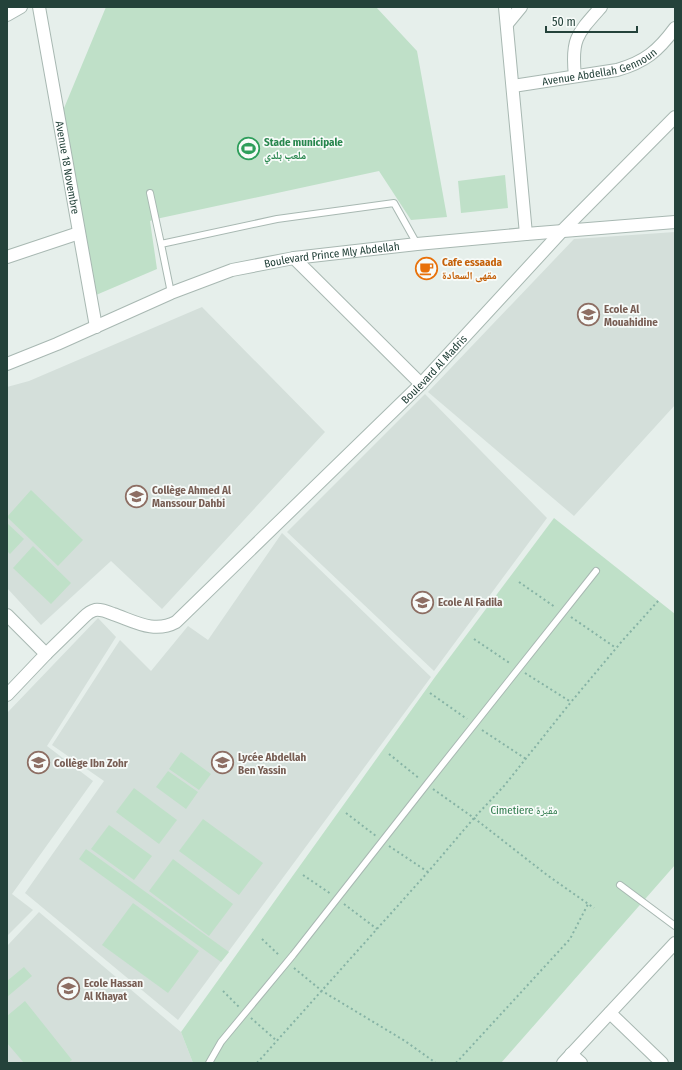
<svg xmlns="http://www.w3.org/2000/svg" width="682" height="1070" font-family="'Fira Sans Condensed','Noto Naskh Arabic',sans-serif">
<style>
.built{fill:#d4dfda}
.green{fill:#bfe0c8}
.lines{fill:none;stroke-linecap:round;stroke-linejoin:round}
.lane-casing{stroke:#a8b8b2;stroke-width:8}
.street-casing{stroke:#a8b8b2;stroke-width:14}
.path{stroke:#86b3a5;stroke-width:2;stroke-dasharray:2 3;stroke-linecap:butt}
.lane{stroke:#fff;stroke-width:6}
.street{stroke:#fff;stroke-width:12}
.labels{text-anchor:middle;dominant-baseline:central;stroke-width:3.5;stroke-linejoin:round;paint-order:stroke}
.street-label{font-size:11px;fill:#24423a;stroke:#f7fbf9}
.leisure-label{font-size:11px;font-weight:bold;fill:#27864d;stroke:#f7fbf9;text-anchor:start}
.food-label{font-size:11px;font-weight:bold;fill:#c56008;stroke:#f7fbf9;text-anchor:start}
.education-label{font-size:11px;font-weight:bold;fill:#785e54;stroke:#f7fbf9;text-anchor:start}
.park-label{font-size:11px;fill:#2d7a4b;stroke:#f7fbf9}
</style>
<rect width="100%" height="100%" fill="#e6efeb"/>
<path class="built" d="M 675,232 L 675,405 L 574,516 L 428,392 L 574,239 Z
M 202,307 L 325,432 L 162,609 L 111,561 L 41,625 L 7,588 L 7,387 L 29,381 Z
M 425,394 L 547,518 L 434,671 L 287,532 Z
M 282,533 L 431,677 L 178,1020 L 25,893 L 104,781 L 52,745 L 120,640 L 151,671 L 188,626 L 208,640 Z
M 98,618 L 116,637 L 47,746 L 93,781 L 12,894 L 33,910 L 7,936 L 7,713 Z
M 39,912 L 181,1032 L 193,1063 L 7,1063 L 7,946 Z"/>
<path class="green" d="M 106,7 L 376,7 L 417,51 L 447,217 L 411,220 L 379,171 L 156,219 L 150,221 L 157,269 L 89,298 L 57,125 Z
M 505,175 L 508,208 L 461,213 L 458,181 Z
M 31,490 L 83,540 L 58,566 L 7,517 Z
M 554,518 L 675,614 L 675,865 L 501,1063 L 193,1063 L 181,1032 L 435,677 Z
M 7,523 L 24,539 L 10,554 L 7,551 Z
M 33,546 L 71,583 L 51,604 L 13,568 Z
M 181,752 L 211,774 L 199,790 L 169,769 Z
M 168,771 L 198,792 L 186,809 L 156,787 Z
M 134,788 L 177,820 L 159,844 L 116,812 Z
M 203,819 L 263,863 L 239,895 L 179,851 Z
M 109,825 L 152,856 L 134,880 L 91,849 Z
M 86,849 L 229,952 L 221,962 L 79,859 Z
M 173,859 L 233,904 L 209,936 L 149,891 Z
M 133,903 L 199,951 L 168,993 L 102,945 Z
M 24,967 L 32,976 L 7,997 L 7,981 Z
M 25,1001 L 72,1060 L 68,1063 L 24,1063 L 7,1043 L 7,1016 Z"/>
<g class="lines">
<defs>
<path id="lane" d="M 150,193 L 161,244
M 171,293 L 161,244 L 277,219 L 394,203 L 417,244
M 620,885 L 675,926
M 209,1063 L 221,1042 L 293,955 L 427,784 L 596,571"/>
<g id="street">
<path id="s1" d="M 39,7 L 96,327"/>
<path d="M 505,7 L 526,234"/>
<path d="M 7,15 L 21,7"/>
<path d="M 507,24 L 521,7"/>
<path d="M 575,76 C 571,39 577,34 601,7"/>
<path id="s2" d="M 513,86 L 617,70 C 645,62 658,51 675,28"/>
<path d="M 7,257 L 79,233"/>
<path d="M 294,258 L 421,384"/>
<path id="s3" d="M 7,364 L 57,344 L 171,293 L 232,270 L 294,258 L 417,244 L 526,234 L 675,222"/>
<path d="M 7,615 L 46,654 L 7,695"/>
<path id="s4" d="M 46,654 L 84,617 C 87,614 91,611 95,610 C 101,609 108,612 113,614 C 134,621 154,634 176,622 L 421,384 L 562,231 L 675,117"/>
<path d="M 610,1013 L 662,1063"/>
<path d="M 571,1054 L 581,1063"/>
<path d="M 563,1063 L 675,943"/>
</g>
</defs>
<use href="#lane" class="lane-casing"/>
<use href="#street" class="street-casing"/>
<path class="path" d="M 519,582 L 555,607
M 571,617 L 616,648
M 474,639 L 511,664
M 525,673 L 571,702
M 430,693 L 467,719
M 482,730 L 526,759
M 389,754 L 420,779
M 433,789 L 474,818 L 547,875 L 594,908
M 346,813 L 376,836
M 389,846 L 428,872
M 303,875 L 331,894
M 344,904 L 377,929
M 262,939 L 280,956
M 294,968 L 322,991 L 405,1041 L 436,1063
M 223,991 L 239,1007
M 251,1018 L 277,1041
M 257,1063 L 428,872 L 474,818 L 504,786 L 571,702 L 623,640 L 659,600
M 456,1063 L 570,939 L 588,904"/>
<use href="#lane" class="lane"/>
<use href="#street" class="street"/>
</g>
<defs>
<symbol id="stadium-ring" viewBox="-11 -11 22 22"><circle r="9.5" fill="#f7fbf9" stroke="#2e9e5b" stroke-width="1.5"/><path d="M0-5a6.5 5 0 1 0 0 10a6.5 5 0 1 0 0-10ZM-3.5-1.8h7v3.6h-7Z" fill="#2e9e5b"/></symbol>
<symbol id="cafe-ring" viewBox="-11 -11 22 22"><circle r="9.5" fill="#f7fbf9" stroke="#e8710a" stroke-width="1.5"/><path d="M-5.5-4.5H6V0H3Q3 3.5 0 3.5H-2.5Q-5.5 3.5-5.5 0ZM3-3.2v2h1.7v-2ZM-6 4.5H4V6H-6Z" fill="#e8710a"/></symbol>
<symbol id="school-ring" viewBox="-11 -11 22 22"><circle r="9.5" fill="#f7fbf9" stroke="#8d6e63" stroke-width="1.5"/><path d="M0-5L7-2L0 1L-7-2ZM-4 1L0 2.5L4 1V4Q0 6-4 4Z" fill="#8d6e63"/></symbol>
</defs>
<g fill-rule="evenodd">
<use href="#stadium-ring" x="236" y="136" width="25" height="25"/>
<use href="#cafe-ring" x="414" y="256" width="25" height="25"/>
<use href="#school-ring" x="576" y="302" width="25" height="25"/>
<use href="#school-ring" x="124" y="484" width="25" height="25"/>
<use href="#school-ring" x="410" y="590" width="25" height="25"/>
<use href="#school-ring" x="26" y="750" width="25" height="25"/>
<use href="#school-ring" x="210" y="750" width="25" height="25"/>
<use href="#school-ring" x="56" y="976" width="25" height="25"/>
</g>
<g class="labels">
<g class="street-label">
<text stroke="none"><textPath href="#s2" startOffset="89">Avenue Abdellah Gennoun</textPath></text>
<text stroke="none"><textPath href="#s1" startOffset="163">Avenue 18 Novembre</textPath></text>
<text stroke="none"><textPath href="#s3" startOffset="345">Boulevard Prince Mly Abdellah</textPath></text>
<text stroke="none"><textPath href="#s4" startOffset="512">Boulevard Al Madris</textPath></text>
</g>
<g class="leisure-label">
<text x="264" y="142">Stade municipale<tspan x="264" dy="13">ملعب بلدي</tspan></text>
</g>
<g class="food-label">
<text x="442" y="262">Cafe essaada<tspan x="442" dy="13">مقهى السعادة</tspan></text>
</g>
<g class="education-label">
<text x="604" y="309">Ecole Al<tspan x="604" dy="13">Mouahidine</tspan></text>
<text x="152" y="490">Collège Ahmed Al<tspan x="152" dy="13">Manssour Dahbi</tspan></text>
<text x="438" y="602">Ecole Al Fadila</text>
<text x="238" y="757">Lycée Abdellah<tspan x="238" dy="13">Ben Yassin</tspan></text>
<text x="54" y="763">Collège Ibn Zohr</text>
<text x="84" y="983">Ecole Hassan<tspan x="84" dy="13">Al Khayat</tspan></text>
</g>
<g class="park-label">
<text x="524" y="810">Cimetiere مقبرة</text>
</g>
</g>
<rect width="682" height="1070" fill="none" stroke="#24423a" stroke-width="16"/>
<path d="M546 26v6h91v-6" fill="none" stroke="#24423a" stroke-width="2"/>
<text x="552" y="26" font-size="12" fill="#24423a" stroke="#f7fbf9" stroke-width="3" paint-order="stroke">50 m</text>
</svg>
